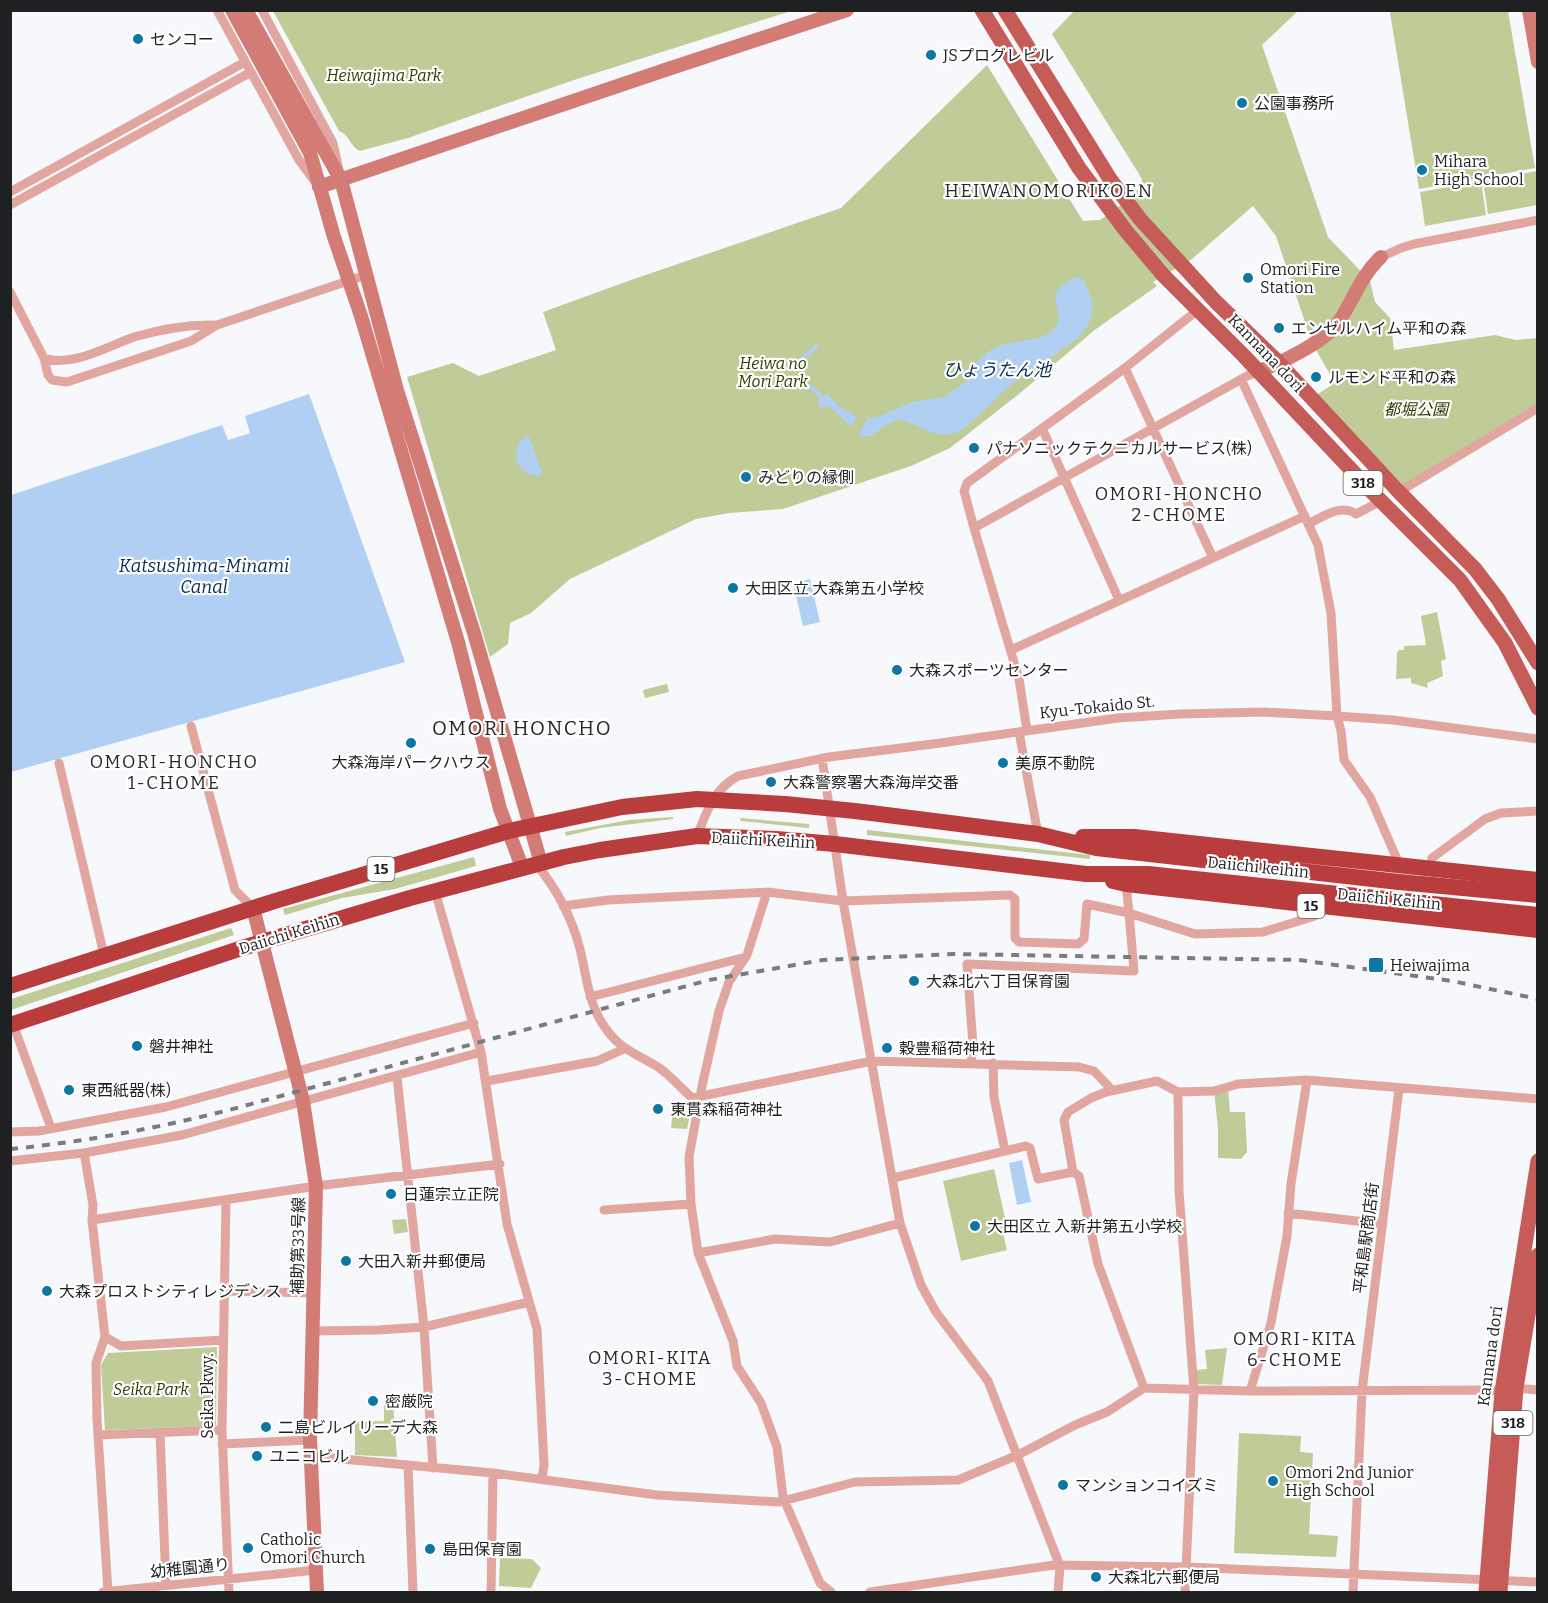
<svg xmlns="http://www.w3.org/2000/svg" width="1548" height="1603" font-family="Bitter,'Noto Sans JP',serif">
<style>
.green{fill:#c0cc97}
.water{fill:#b0cff3}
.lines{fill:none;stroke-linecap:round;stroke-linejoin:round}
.stream{stroke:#b0cff3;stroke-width:4}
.street{stroke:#e2a6a1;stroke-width:9}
.secondary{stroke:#d37c76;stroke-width:14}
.primary{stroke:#c65c57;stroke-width:15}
.highway{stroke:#b93d3c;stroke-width:16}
.rail{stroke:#7b7c7e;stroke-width:4;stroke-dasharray:8 8;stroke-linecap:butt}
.highway-bridge{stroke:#b93d3c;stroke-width:16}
.poi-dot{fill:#0c78a2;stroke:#fff;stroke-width:2}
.labels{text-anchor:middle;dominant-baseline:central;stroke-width:4.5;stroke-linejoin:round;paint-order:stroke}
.shield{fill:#fff;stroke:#626364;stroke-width:1.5}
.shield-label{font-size:15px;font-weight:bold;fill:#1f2021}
.poi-label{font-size:16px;fill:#1f2021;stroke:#fff;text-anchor:start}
.park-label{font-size:16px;font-style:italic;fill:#333c00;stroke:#fff}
.street-label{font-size:16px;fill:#1f2021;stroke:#fff}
.neighbourhood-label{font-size:18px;letter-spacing:1.5px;fill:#292a2c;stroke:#fff}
.water-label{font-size:18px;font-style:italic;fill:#082d52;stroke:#fff}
.quarter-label{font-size:20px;letter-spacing:1.5px;fill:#292a2c;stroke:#fff}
</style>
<rect width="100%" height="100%" fill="#f6f8fb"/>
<path class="green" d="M 1075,10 L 1298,11 L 1262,45 L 1328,237 L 1370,281 L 1375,302 L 1390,318 L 1394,350 L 1495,335 L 1516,340 L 1538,338 L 1537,407 L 1404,486 L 1316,395 L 1335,383 L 1312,343 L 1276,236 L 1253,206 L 1192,259 L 1153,282 L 1157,286 L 1096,329 L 1019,394 L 950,448 L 911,466 L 783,509 L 729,513 L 696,519 L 570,579 L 531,613 L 510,623 L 508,644 L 490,657 L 407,377 L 453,363 L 479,376 L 556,350 L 543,312 L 631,280 L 841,208 L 987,65 L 1083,221 L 1100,220 L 1133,196 L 1141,185 L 1142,179 L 1052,34 Z
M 1393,10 L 1508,11 L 1535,168 L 1419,189 L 1390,13 Z
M 273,11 L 791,11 L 574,80 L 408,138 L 360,151 C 350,147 350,135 339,131 Z
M 1537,171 L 1537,205 L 1488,214 L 1483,181 Z
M 1481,181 L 1486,215 L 1425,226 L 1420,192 Z
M 1437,612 L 1446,659 L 1441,661 L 1443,676 L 1427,683 L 1428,688 L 1411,683 L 1411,678 L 1396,679 L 1397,653 L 1399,650 L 1404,650 L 1404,646 L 1426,645 L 1421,616 Z
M 667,684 L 669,692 L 645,698 L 643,690 Z
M 673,817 L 673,819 L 600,828 L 566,836 L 565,832 L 629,820 Z
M 740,818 L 809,824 L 809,828 L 741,821 Z
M 867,830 L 1090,855 L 1090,859 L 867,835 Z
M 474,857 L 476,866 L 395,889 L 342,898 L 285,915 L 283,909 Z
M 231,928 L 234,935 L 11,1010 L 11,999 Z
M 1228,1087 L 1230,1112 L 1245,1112 L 1247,1152 L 1241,1159 L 1218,1158 L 1218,1128 L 1214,1091 Z
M 692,1106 L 687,1129 L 671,1128 L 673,1110 Z
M 994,1169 L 1008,1231 L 1003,1233 L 1007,1250 L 961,1261 L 943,1181 Z
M 406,1219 L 408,1232 L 394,1234 L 392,1220 Z
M 217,1347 L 216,1426 L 105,1430 L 101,1365 L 108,1353 Z
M 1227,1348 L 1222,1385 L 1197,1384 L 1195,1370 L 1207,1369 L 1205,1350 Z
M 384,1403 L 393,1403 L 397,1457 L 355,1455 L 355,1422 L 384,1421 Z
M 1239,1433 L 1301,1436 L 1300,1452 L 1313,1453 L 1309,1534 L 1338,1536 L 1336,1557 L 1234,1553 Z
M 500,1558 L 532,1559 L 541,1568 L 531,1588 L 499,1586 Z"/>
<path class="water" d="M 1076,277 C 1085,277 1086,285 1089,293 C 1094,306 1094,315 1086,328 C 1074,347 1034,365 1016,381 C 996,396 980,416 960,431 C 935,442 923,425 899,419 L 886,425 L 871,436 L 858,435 L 868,418 L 877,417 L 912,402 L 944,397 L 974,377 L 974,365 C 982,357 990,349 1001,345 C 1018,339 1054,342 1059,320 C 1055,292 1048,293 1076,277 Z
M 309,394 L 405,662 L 11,772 L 11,495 L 222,425 L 228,440 L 250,433 L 245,416 Z
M 828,394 L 837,405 L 857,417 L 851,427 L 829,406 L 821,408 L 818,403 L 821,396 Z
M 528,435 L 543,475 C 529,477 521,471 516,459 L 518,443 Z
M 810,579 L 820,622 L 803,626 L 793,583 Z
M 1022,1160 L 1031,1202 L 1017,1205 L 1009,1163 Z"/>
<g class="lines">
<path class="stream" d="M 817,346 L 801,359 L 804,384 L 814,389 L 823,400"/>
<path class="street" d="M 217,10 L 299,160 L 316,183
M 262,10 L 333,143 L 339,170
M 10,192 L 245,62
M 10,205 L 251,72
M 1381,257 L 1401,248 L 1414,244 L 1538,220
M 10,292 L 44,358 L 48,375 L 52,380 L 67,382 L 191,341 L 217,325 L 366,275
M 44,358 C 71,368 108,346 134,337 C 161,329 189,324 217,325
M 1125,368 L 1213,558
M 1241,379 L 1318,545 L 1331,613 L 1337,716 L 1341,731 L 1344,760 L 1370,797 L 1400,866
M 1042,428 L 1119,600
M 1399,492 L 1538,408
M 1308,524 C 1323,517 1341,503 1356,514 L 1381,501
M 974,528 L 964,491 L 967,483 L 1125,368 L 1199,309
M 1011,650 L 1305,516
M 191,726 L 235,890 L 253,908
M 1027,730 L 1019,679 L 974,528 L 1247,376 L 1259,371
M 1019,732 L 1038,834
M 822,758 L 843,901 L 900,1223 L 921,1285 L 936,1312 L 988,1381 L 1060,1566 L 1058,1592
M 59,763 L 104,955
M 697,836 C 707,811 713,790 738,776 L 829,757 L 933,744 L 1118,718 L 1180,714 L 1263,712 L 1337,716 L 1393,720 L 1538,739
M 536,864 C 556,888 572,918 580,949 C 586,973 588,1001 602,1023 C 619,1050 634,1052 658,1067 C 670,1075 681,1088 692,1098 L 872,1061 L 1079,1067 L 1094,1071 L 1112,1090
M 1431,869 L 1432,858 L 1485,819 L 1501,813 L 1538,811
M 435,891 L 481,1052 L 507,1224 L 537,1329 L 544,1465 L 542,1479
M 563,906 L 608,900 L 767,892
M 590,997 L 746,957
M 13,1024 L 51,1128
M 971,1063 L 973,1045 L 967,964 L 1134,971 L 1129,913 L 1195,934 L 1263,932 L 1315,916 L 1317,907
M 993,1063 L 994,1097 L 1005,1151
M 397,1077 L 424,1327 L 433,1468
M 487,1081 L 597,1061 L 624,1049
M 1178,1092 L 1179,1191 L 1194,1390 L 1185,1592
M 10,1132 L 39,1131 L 166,1107 L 474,1023
M 84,1153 L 182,1135 L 481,1052
M 10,1161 L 84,1153 L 93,1205 L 92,1220 L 105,1337 L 96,1363 L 97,1419 L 108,1592
M 893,1178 L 1026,1146 L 1030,1148 L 1038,1179 L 1073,1172
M 226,1200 L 222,1430 L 229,1592
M 604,1210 L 691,1204
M 1288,1213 L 1383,1224
M 92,1220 L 316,1186 L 500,1164
M 698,1253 L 775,1239 L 830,1242 L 900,1223
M 224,1291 L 314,1293
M 313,1331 L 378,1330 L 424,1327 L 529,1302
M 105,1337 L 121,1346 L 223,1340
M 1144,1388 L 1098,1264 L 1079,1176 L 1073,1172 L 1064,1120 L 1068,1112 L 1091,1098 L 1106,1092 L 1157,1081 L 1178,1092 L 1214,1091 L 1238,1084 L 1307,1080 L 1538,1099
M 1250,1391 L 1271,1323 L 1287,1236 L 1291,1184 L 1307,1080
M 160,1433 L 166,1585
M 98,1435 L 222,1430
M 222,1444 L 310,1440
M 310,1456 L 493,1473 L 657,1495 L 779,1502 L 855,1482 L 958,1480 L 1018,1455 L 1075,1425 L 1107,1412 L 1144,1388 L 1250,1391 L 1489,1390 L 1502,1392 L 1516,1388 L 1538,1390
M 408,1465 L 413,1592
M 103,1592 L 316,1570
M 491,1592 L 493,1473
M 831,1592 L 820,1583 L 783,1497 L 777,1447 L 761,1403 L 737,1366 L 733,1341 L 698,1253 L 691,1204 L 689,1157 L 702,1086 L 719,1011 L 729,982 L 747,955 L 767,892 L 843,901 L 1010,895 L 1015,899 L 1015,938 L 1019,942 L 1078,944 L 1084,939 L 1087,904 L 1129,913 L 1126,884
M 870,1592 L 1054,1565 L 1186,1567 L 1538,1582
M 1353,1592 L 1362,1391 L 1399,1089"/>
<path class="secondary" d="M 232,10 L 310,153 L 334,237 L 361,316 L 458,642 L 500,809 L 522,867
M 246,10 L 341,180 L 397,390 L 474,633 L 541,863
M 1529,10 L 1538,62
M 319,187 L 665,70 L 847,10
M 1259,371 C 1281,363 1324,342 1338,323 C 1353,301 1361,275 1381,257
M 253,908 L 303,1101 L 316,1186 L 310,1440 L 317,1592"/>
<path class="primary" d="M 982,10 L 1079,168 L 1126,231 L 1164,276 L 1244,356 L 1374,494 L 1460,580 L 1505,643 L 1538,708
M 1005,10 L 1110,179 L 1140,219 L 1216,302 L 1279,363 L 1399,492 L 1475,569 L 1498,599 L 1538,663
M 1486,1592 L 1502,1392 L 1538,1161
M 1500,1592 L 1516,1388 L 1538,1255"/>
<path class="highway" d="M 1083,837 L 1134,837 L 1538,880
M 1113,881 L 1126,884 L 1538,930
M 10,986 L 275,901 L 509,831 L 622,807 L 697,799 L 785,804 L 855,811 L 1038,834 L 1096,848 L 1399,882
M 10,1025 L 242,948 L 410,898 L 564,857 L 600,850 L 697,836 L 776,839 L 835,844 L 1086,874 L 1148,874 L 1538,915"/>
<path class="rail" d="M 10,1149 C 85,1142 157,1128 229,1110 L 709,980 L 823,960 L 954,954 L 1299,960 L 1452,981 L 1538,999"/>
<path class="highway-bridge" d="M 1399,882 L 1538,895"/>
</g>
<g class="poi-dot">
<circle cx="138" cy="39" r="6"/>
<circle cx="931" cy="55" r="6"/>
<circle cx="1242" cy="103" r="6"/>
<circle cx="1422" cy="170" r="6"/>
<circle cx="1248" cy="278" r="6"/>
<circle cx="1279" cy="328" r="6"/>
<circle cx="1316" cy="377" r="6"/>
<circle cx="974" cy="448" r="6"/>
<circle cx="746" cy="477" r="6"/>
<circle cx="733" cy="588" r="6"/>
<circle cx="897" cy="670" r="6"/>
<circle cx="411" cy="743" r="6"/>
<circle cx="1003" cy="763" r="6"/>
<circle cx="771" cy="782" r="6"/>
<rect x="1368" y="957" width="16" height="16" rx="3"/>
<circle cx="914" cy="981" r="6"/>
<circle cx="137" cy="1046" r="6"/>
<circle cx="887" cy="1048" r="6"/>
<circle cx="69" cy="1090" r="6"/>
<circle cx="658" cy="1109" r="6"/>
<circle cx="391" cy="1194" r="6"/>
<circle cx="975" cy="1226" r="6"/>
<circle cx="346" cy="1261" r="6"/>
<circle cx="47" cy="1291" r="6"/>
<circle cx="373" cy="1401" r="6"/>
<circle cx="266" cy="1427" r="6"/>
<circle cx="257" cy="1456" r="6"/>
<circle cx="1273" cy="1481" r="6"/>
<circle cx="1063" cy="1485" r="6"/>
<circle cx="248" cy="1548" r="6"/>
<circle cx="430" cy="1549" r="6"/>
<circle cx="1096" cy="1577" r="6"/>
</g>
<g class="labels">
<g class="shield">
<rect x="1343.5" y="471" width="39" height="24" rx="4.5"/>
<rect x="367.5" y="857" width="27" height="24" rx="4.5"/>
<rect x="1297.5" y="894" width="27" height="24" rx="4.5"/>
<rect x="1493.5" y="1411" width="39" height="24" rx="4.5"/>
</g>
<g class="shield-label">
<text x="1363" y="483">318</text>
<text x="381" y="869">15</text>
<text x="1311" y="906">15</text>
<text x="1513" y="1423">318</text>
</g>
<g class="poi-label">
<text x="150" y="39">センコー</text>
<text x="943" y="55">JSプログレビル</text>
<text x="1254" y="103">公園事務所</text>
<text x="1434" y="161">Mihara<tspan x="1434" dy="18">High School</tspan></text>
<text x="1260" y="269">Omori Fire<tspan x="1260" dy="18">Station</tspan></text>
<text x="1291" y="328">エンゼルハイム平和の森</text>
<text x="1328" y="377">ルモンド平和の森</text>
<text x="986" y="448">パナソニックテクニカルサービス(株)</text>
<text x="758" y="477">みどりの縁側</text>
<text x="745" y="588">大田区立 大森第五小学校</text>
<text x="909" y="670">大森スポーツセンター</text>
<text x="411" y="762" text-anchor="middle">大森海岸パークハウス</text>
<text x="1015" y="763">美原不動院</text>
<text x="783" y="782">大森警察署大森海岸交番</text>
<text x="1390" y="965">Heiwajima</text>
<text x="926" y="981">大森北六丁目保育園</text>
<text x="149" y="1046">磐井神社</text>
<text x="899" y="1048">穀豊稲荷神社</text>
<text x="81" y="1090">東西紙器(株)</text>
<text x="670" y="1109">東貫森稲荷神社</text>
<text x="403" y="1194">日蓮宗立正院</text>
<text x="987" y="1226">大田区立 入新井第五小学校</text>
<text x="358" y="1261">大田入新井郵便局</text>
<text x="59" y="1291">大森プロストシティレジデンス</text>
<text x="385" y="1401">密厳院</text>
<text x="278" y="1427">二島ビルイリーデ大森</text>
<text x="269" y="1456">ユニコビル</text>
<text x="1285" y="1472">Omori 2nd Junior<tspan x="1285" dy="18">High School</tspan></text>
<text x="1075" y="1485">マンションコイズミ</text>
<text x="260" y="1539">Catholic<tspan x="260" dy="18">Omori Church</tspan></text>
<text x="442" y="1549">島田保育園</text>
<text x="1108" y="1577">大森北六郵便局</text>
</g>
<g class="park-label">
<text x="384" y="75">Heiwajima Park</text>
<text x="773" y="363">Heiwa no<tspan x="773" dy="18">Mori Park</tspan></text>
<text x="1416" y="409">都堀公園</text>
<text x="151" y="1389">Seika Park</text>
</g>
<g class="street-label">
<text transform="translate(1266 353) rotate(46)">Kannana dori</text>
<text transform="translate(1097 707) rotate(-6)">Kyu-Tokaido St.</text>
<text transform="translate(763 840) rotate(3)">Daiichi Keihin</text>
<text transform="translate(1258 867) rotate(6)">Daiichi keihin</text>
<text transform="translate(1389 899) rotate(6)">Daiichi Keihin</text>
<text transform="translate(289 934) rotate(-17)">Daiichi Keihin</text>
<text transform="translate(1366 1238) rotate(-83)">平和島駅商店街</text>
<text transform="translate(298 1246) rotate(-89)">補助第33号線</text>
<text transform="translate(1490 1356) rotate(-82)">Kannana dori</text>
<text transform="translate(207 1396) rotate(-90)">Seika Pkwy.</text>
<text transform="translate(190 1568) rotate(-6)">幼稚園通り</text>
</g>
<g class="neighbourhood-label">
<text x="1049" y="191">HEIWANOMORIKOEN</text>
<text x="1179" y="494">OMORI-HONCHO<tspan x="1179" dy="21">2-CHOME</tspan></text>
<text x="174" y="762">OMORI-HONCHO<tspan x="174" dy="21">1-CHOME</tspan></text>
<text x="1295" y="1339">OMORI-KITA<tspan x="1295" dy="21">6-CHOME</tspan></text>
<text x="650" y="1358">OMORI-KITA<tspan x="650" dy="21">3-CHOME</tspan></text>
</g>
<g class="water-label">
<text x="997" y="370">ひょうたん池</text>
<text x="204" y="566">Katsushima-Minami<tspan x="204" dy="21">Canal</tspan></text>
</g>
<g class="quarter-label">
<text x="522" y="728">OMORI HONCHO</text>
</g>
</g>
<rect width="1548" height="1603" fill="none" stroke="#1f2021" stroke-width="24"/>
</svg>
